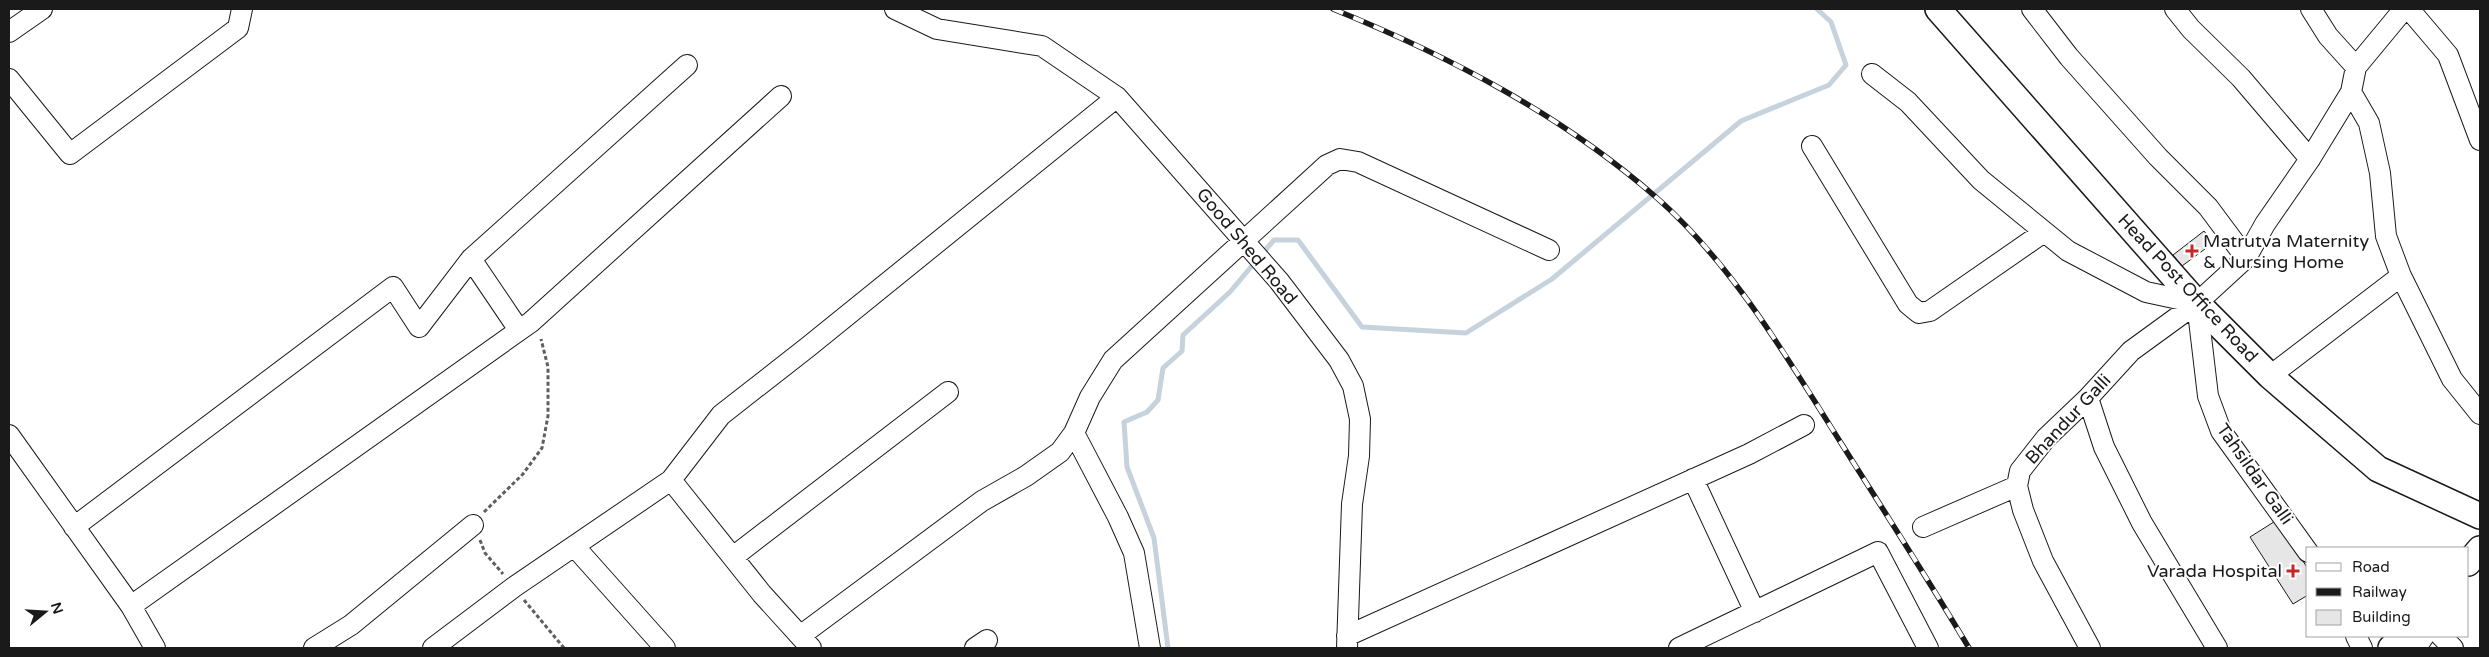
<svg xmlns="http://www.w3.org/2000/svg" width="2489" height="657" font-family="'Varela Round',sans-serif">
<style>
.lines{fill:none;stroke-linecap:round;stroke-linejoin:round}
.stream{stroke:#c6d2dc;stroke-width:5}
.building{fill:#e6e6e6;stroke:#1a1a1a}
.minor-casing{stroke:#1a1a1a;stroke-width:22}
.major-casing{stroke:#1a1a1a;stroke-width:28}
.path{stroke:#5f5f5f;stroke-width:3;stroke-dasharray:4 2.5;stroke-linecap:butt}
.minor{stroke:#fff;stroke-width:20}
.major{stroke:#fff;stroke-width:25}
.rail-casing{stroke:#1a1a1a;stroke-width:5.5}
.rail{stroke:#fff;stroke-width:4;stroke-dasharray:11;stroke-linecap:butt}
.poi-dot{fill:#c62828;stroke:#fff;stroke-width:2}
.labels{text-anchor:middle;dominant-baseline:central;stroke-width:4;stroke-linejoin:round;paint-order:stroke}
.poi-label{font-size:18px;fill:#1a1a1a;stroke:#fff;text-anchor:start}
.street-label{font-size:18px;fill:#1a1a1a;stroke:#fff}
</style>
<rect width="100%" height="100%" fill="#fff"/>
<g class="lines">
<path class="stream" d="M 1262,254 L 1274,240 L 1298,240 L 1362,327 L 1466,333 L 1552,279 L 1741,121 L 1829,85 L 1846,65 L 1831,22 L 1817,9
M 1168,648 L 1154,538 L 1127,467 L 1124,422 L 1147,412 L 1158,400 L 1163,368 L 1182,351 L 1183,335 L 1230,292 L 1256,261"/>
</g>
<path class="building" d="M 2204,231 L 2213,243 L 2182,266 L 2173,255 Z
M 2277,520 L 2308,569 L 2308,595 L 2293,604 L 2250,537 Z"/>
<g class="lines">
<defs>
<path id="minor" d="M 895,9 L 937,29 L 1042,46 L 1117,97 L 1279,281 L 1339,360 L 1353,386 L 1360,419 L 1359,456 L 1352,504 L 1347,648
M 2032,9 L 2069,57 L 2158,157 L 2208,207 L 2246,258
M 2175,9 L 2191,29 L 2241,78 L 2310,159
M 2311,9 L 2328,36 L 2356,67
M 2409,9 L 2448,55 L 2480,140
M 9,32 L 42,9
M 1872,74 L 1908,102 L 1981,180 L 2068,251 L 2146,292 L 2197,303
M 9,79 L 70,154 L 238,28 L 242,9
M 2351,92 L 2369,123 L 2380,173 L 2386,236 L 2401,276 L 2452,379 L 2480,414
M 1812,146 L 1908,304 L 1919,313 L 1930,311 L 2044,232
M 2197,303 L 2208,396 L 2221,431 L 2308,552
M 519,330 L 471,259 L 687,65
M 2270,376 L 2401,276
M 2088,398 L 2104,447 L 2142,523 L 2217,648
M 1074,433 L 1118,517 L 1134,553 L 1150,648
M 9,435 L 131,606
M 1693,479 L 1755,612
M 671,480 L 762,594 L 811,648
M 74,527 L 393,287 L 419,327 L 471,259
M 1923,527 L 2017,486
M 574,546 L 665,648
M 733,557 L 948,392
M 800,636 L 982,501 L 1026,476 L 1060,452 L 1074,433 L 1090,397 L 1113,360 L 1327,165 L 1340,159 L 1358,162 L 1549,250
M 1347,636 L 1749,454 L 1804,425
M 2356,636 L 2362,648
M 2441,636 L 2453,648
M 155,648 L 131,606 L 531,322 L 781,96
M 314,648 L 351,625 L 473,525
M 433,648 L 514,587 L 671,480 L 721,415 L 808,347 L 1117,97
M 975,648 L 987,640
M 1679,648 L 1878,552 L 1928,648
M 2090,648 L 2043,561 L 2023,510 L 2017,486 L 2020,471 L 2046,438 L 2088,398 L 2131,351 L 2197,303 L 2246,258 L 2265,224 L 2310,159 L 2351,92 L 2356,67 L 2404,9
M 2416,648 L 2424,636"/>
<path id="major" d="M 1938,9 L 2197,303 L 2270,376 L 2378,469 L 2480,516
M 2468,563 L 2480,549
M 2391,648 L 2402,636"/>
</defs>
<use href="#minor" class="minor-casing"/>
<use href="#major" class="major-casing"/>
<path class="path" d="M 484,512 L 523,474 L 542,448 L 548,416 L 548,367 L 541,339
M 480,540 L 485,553 L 503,574
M 524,600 L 564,648"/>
<use href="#minor" class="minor"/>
<use href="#major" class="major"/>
<defs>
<path id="rail" d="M 1333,9 C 1449,56 1562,115 1657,198 C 1732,264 1788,359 1841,443 C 1884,511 1928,579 1969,648"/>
</defs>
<use href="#rail" class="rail-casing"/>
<use href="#rail" class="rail"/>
</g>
<g class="poi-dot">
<path d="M2189.5 243.5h5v5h5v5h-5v5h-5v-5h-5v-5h5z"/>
<path d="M2290.5 563.5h5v5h5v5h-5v5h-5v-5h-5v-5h5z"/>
</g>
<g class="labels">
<g class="poi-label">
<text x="2203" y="241">Matrutva Maternity<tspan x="2203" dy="21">&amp; Nursing Home</tspan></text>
<text x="2282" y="571" text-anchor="end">Varada Hospital</text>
</g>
<g class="street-label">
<text transform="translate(1247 246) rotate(50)">Good Shed Road</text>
<text transform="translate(2188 288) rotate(47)">Head Post Office Road</text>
<text transform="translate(2068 419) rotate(-47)">Bhandur Galli</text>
<text transform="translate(2255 474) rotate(55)">Tahsildar Galli</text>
</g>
</g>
<rect width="2489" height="657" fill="none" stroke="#1a1a1a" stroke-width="20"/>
<rect x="2306" y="547" width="162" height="90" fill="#ffffff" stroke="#a3a3a3"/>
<rect x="2316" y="563" width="25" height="8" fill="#ffffff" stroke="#a3a3a3"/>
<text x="2352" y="572" font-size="15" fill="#1a1a1a">Road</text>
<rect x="2316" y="588" width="25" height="8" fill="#1a1a1a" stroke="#a3a3a3"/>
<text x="2352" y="597" font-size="15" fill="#1a1a1a">Railway</text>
<rect x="2316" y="610" width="25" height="15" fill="#e6e6e6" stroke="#a3a3a3"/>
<text x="2352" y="622" font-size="15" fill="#1a1a1a">Building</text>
<g transform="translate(45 612) rotate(72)" stroke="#ffffff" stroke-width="4" paint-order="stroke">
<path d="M0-4L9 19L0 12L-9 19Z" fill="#1a1a1a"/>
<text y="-8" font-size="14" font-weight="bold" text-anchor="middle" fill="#1a1a1a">N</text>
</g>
</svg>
